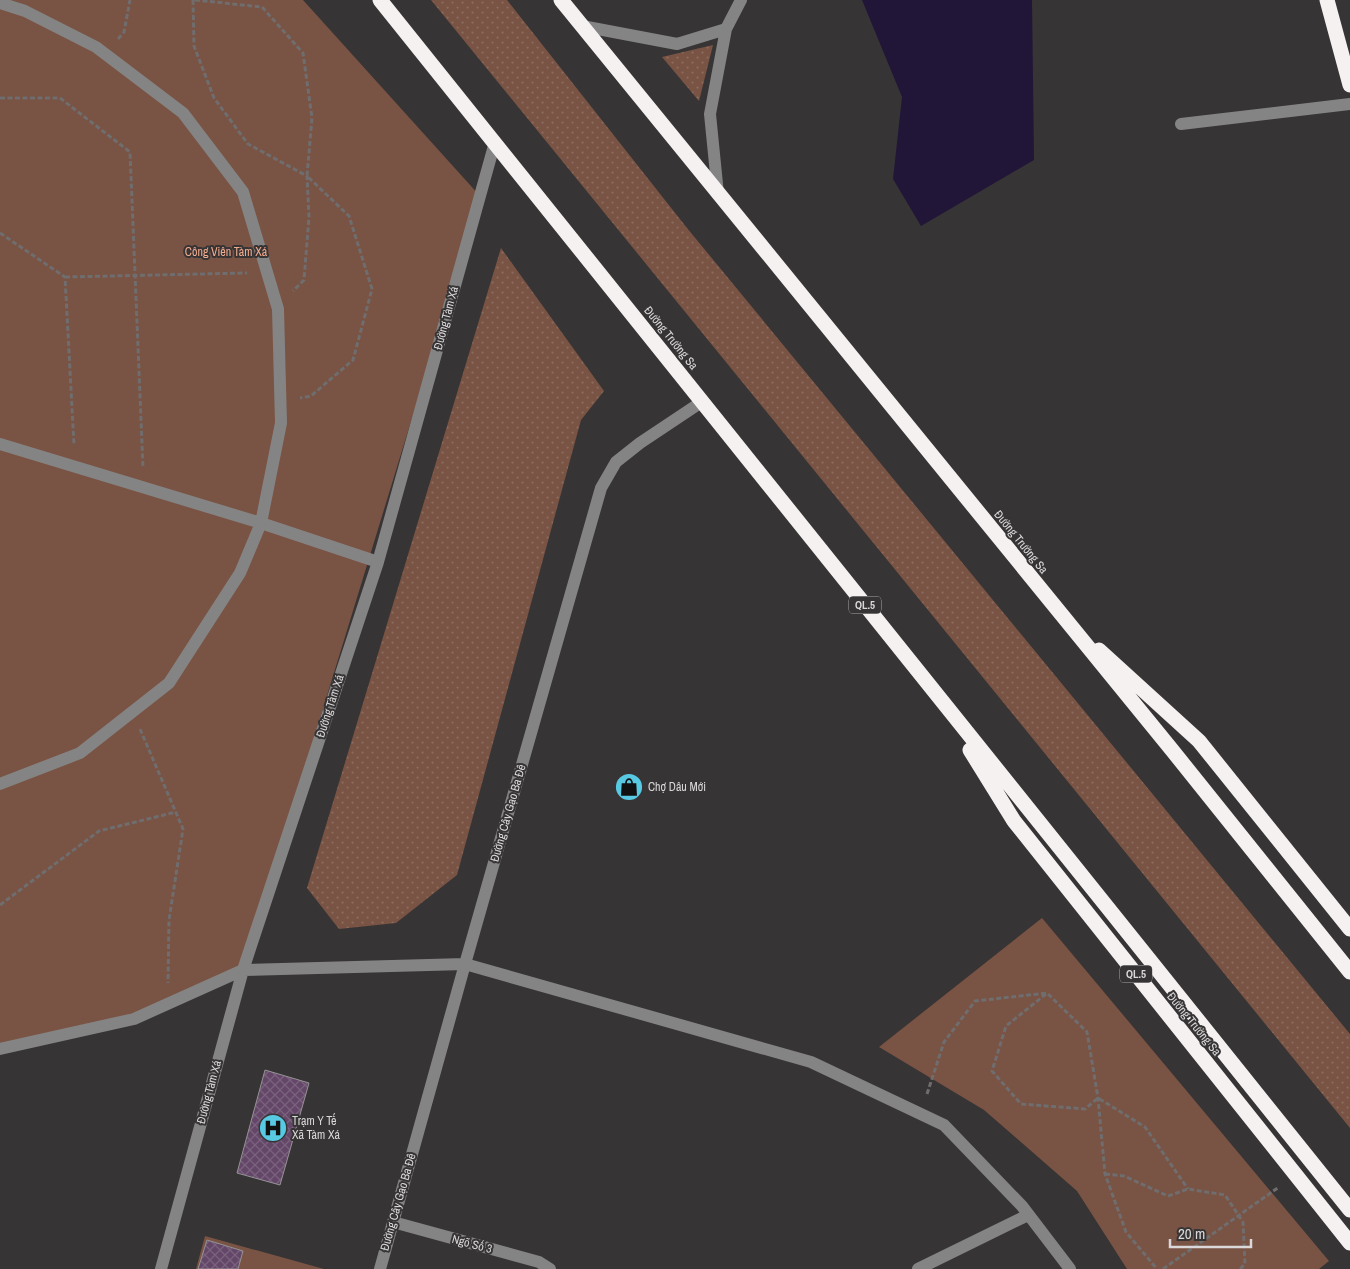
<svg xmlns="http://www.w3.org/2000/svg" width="1350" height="1269" font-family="'Archivo Narrow',sans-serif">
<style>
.grass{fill:url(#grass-dots)}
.park{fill:#795343}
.water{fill:#211638}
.building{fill:url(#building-cross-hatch);stroke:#959395}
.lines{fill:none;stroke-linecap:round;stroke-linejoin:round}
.path{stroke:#706d6e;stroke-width:3;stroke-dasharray:5 2.5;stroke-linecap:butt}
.minor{stroke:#858484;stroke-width:12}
.highway{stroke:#f5f1f1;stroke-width:15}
.labels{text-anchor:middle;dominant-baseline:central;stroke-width:4;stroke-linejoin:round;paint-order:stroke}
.shield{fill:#373435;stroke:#a9a7a8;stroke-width:1}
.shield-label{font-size:11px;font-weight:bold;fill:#dad8d9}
.park-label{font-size:12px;fill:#f4ac8f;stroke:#373435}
.street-label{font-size:12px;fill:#dad8d9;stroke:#373435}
.poi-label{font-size:12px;fill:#dad8d9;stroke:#373435;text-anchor:start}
</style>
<defs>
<pattern id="grass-dots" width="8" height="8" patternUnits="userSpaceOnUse" patternTransform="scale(1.25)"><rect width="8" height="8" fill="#795343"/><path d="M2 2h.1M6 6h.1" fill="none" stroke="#8b6b5e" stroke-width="1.8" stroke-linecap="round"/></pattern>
<pattern id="building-cross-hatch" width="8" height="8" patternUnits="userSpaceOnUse" patternTransform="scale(1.25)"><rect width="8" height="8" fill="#644768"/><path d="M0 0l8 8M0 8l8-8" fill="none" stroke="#7a617d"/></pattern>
</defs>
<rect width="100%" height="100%" fill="#373435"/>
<path class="grass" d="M 431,0 L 507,0 L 687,228 L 1350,1034 L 1350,1128 Z
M 713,45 L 699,101 L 662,57 Z
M 501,248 L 604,391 L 581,420 L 457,875 L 396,923 L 339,929 L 307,888 Z"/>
<path class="park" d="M 0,0 L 303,0 L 480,196 L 243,970 L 134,1019 L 0,1047 Z
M 1042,918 L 1329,1261 L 1319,1269 L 1127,1269 L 1077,1191 L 984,1110 L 879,1047 Z
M 205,1236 L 324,1269 L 196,1269 Z"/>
<path class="water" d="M 862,0 L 1032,0 L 1034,160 L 921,226 L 893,179 L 902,97 Z"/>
<path class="building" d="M 265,1070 L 309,1083 L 280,1185 L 237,1173 Z
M 207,1240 L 243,1251 L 238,1269 L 198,1269 Z"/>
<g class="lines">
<path class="path" d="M 193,0 L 194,46 L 214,98 L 248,144 L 307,176 L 309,217 L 304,280 L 293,291
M 195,0 L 262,7 L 303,53 L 312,118 L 307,176 L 349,216 L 372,289 L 353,360 L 311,396 L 300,398
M 118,39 L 124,32 L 130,0
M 0,98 L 60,98 L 130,152 L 143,468
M 0,233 L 65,277 L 74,445
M 65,277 L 247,273
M 140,729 L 183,829 L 169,920 L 168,983
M 0,905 L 99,831 L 176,812
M 1046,994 L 1006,1026 L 992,1071 L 1021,1104 L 1085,1109 L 1098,1098 L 1145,1127 L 1188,1189
M 927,1094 L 944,1042 L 975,1001 L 1047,993 L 1087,1032 L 1098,1098 L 1105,1174 L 1126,1232 L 1157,1269
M 1105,1174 L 1124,1176 L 1168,1196 L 1188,1189 L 1225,1195 L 1243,1222 L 1245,1264 L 1240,1269
M 1163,1269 L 1279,1187"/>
<path class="minor" d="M 0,3 L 25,11 L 96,47 L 183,113 L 243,192 L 278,309 L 281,423 L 261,523 L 240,573 L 169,683 L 80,753 L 0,784
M 582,26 L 677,44 L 726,29
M 1181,124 L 1350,104
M 718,194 L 710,114 L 726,29 L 741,0
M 0,444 L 261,523 L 378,562
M 0,1049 L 134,1019 L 243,970 L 465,964 L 811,1062 L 944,1125 L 1022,1206 L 1070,1269
M 393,1222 L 539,1262 L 550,1269
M 161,1269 L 243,970 L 378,562 L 495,142
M 380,1269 L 465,964 L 601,488 L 616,462 L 640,443 L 703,401
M 918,1269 L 1028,1215"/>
<path class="highway" d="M 380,0 C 705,401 1026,807 1350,1210
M 561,0 L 1172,750 L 1350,972
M 1327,0 L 1350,85
M 1099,650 L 1199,741 L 1350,929
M 970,750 L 1014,821 L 1350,1243"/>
</g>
<defs>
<symbol id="shop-disc" viewBox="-11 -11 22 22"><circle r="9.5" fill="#58c9e3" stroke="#373435"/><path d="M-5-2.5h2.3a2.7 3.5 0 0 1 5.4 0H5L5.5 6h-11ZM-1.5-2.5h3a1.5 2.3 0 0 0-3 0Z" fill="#111"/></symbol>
<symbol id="hospital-disc" viewBox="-11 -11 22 22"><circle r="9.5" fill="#58c9e3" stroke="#373435"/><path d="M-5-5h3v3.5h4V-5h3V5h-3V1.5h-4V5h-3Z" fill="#111"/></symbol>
</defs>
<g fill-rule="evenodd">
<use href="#shop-disc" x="613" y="771" width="32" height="32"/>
<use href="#hospital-disc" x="257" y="1112" width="32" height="32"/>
</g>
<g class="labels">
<g class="shield">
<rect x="849" y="596.5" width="32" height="17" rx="4"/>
<rect x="1120" y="965.5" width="32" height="17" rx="4"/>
</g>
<g class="shield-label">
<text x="865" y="605">QL.5</text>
<text x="1136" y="974">QL.5</text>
</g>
<g class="park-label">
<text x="226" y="252">Công Viên Tàm Xá</text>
</g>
<g class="street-label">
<text transform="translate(446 318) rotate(-75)">Đường Tàm Xá</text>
<text transform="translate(671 338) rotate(51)">Đường Trường Sa</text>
<text transform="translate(1021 542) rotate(51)">Đường Trường Sa</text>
<text transform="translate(330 706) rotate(-72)">Đường Tàm Xá</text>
<text transform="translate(508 813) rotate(-74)">Đường Cây Gạo Ba Đê</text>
<text transform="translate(1194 1024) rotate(51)">Đường Trường Sa</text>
<text transform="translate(209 1092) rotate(-75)">Đường Tàm Xá</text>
<text transform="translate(398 1202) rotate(-74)">Đường Cây Gạo Ba Đê</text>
<text transform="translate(472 1244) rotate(15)">Ngõ Số 3</text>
</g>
<g class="poi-label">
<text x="648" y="787">Chợ Dâu Mới</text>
<text x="292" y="1121">Trạm Y Tế<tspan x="292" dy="14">Xã Tàm Xá</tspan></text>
</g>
</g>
<path d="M1170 1239v8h81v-8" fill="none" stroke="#dad8d9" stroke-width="2.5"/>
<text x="1178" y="1239" font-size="15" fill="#dad8d9" stroke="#373435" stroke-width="4" paint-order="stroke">20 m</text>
</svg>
